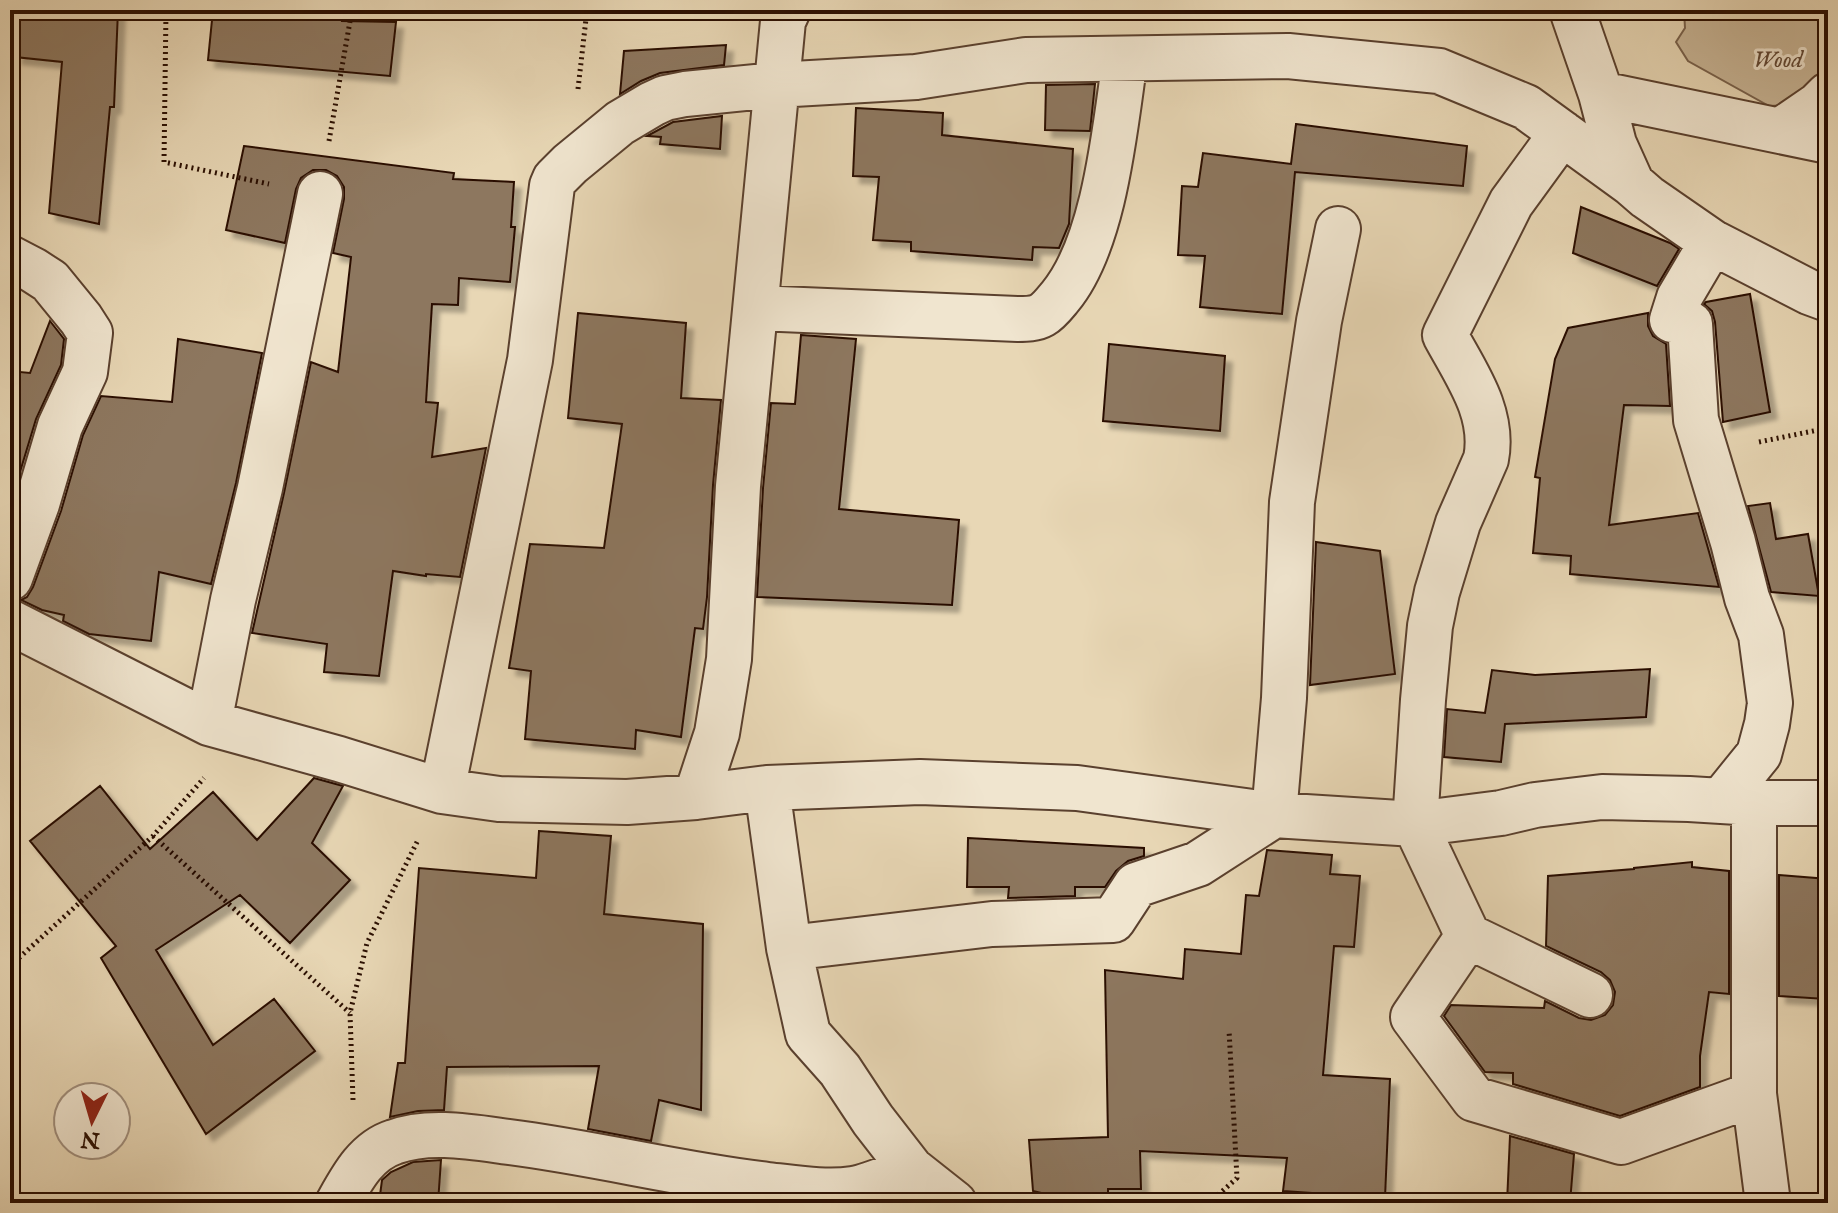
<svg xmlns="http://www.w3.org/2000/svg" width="1838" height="1213" font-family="'IM FELL English',serif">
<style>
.green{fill:#c8b596;stroke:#79624c;stroke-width:2}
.building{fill:#8d775f;stroke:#2a0e01;stroke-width:2;filter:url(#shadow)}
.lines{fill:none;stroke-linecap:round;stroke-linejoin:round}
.minor-casing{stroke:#5a402e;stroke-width:48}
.path{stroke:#2a0e01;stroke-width:5;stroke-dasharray:2 4;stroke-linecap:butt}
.minor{stroke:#f0e5cf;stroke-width:44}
.labels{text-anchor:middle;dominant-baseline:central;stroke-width:6;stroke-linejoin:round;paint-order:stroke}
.park-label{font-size:24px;font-style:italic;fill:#614835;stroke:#f0e5cf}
</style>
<defs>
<filter id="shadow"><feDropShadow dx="7" dy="7" stdDeviation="2" flood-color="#0004"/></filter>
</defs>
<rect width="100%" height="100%" fill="#e8d7b5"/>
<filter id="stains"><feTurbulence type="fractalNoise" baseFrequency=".0025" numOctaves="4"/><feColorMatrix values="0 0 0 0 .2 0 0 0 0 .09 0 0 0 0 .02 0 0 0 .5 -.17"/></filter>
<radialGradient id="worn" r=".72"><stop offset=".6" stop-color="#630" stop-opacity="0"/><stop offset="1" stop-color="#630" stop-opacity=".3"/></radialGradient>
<path class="green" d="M 1684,10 L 1828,17 L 1828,80 L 1796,105 L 1769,106 L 1688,61 L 1676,42 L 1685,28 Z"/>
<path class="building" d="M 20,10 L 118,10 L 114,107 L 110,107 L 99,224 L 49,213 L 62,62 L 15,57 Z
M 213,10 L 343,10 L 342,21 L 396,22 L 390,76 L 208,60 Z
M 726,45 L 724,65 L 660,73 L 641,81 L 620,94 L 624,51 Z
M 1095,84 L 1090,131 L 1045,130 L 1046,85 Z
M 856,108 L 943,113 L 942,135 L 1073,149 L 1069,224 L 1059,248 L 1033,247 L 1032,260 L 911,251 L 911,242 L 873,240 L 879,177 L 853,176 Z
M 722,116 L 720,149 L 660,144 L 661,137 L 647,136 L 673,122 Z
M 1296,124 L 1467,146 L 1463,186 L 1295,172 L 1282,314 L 1200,307 L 1205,256 L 1178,255 L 1182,186 L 1198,187 L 1203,153 L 1291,164 Z
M 244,146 L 454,173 L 453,179 L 514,182 L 511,227 L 515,227 L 510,282 L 459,278 L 458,305 L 432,304 L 426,402 L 438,403 L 432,457 L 486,448 L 460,577 L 426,574 L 426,576 L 393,571 L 379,676 L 324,672 L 327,644 L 252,633 L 284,493 L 311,362 L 338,372 L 351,257 L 333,253 L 344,199 L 344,187 L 337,176 L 326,170 L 313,170 L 301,178 L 296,189 L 285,243 L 226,230 Z
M 1581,207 L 1670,243 L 1679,249 L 1657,286 L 1573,253 Z
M 1750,294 L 1770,412 L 1723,422 L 1715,322 L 1712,311 L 1704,304 L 1706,302 Z
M 578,313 L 686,323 L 681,398 L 721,400 L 713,485 L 707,597 L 703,629 L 695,628 L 681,737 L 636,730 L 635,749 L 525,739 L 531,671 L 509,668 L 530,544 L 604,548 L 622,424 L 568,418 Z
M 1648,313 L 1648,326 L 1653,336 L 1666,344 L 1670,406 L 1624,405 L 1609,525 L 1698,513 L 1719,587 L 1570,574 L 1571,556 L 1533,553 L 1540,478 L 1535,477 L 1555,359 L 1568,328 Z
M 50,321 L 64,339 L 61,365 L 36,419 L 10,505 L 10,371 L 30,373 Z
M 801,335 L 856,339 L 839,509 L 959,520 L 952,605 L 757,597 L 763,488 L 771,403 L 795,404 Z
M 178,339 L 262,353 L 236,483 L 211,584 L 159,572 L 151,641 L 89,634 L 63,621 L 64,615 L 42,610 L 21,600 L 27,597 L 33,587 L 61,511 L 83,435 L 101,396 L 172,402 Z
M 1109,344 L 1225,356 L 1220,431 L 1103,421 Z
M 1770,503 L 1776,539 L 1808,534 L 1819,596 L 1771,592 L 1748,506 Z
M 1316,542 L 1380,551 L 1395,674 L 1310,685 Z
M 1650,669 L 1646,717 L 1505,724 L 1501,762 L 1444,757 L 1447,709 L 1485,713 L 1492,670 L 1535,675 Z
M 314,778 L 343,786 L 312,843 L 350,880 L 290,943 L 240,895 L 156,950 L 213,1045 L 274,999 L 315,1051 L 206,1134 L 101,958 L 116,946 L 30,841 L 100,786 L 150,849 L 213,792 L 257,840 Z
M 539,831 L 611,836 L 604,914 L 703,924 L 701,1110 L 659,1100 L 651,1141 L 588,1129 L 599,1066 L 447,1067 L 444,1110 L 418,1111 L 390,1117 L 398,1063 L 405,1063 L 419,868 L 536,878 Z
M 968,838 L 1144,848 L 1144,856 L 1128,861 L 1116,871 L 1105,887 L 1075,887 L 1075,896 L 1008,898 L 1009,887 L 967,887 Z
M 1267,850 L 1332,855 L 1330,874 L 1360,876 L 1354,947 L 1334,946 L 1323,1075 L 1390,1079 L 1385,1198 L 1283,1191 L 1287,1158 L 1140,1151 L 1141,1189 L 1108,1189 L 1108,1203 L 1083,1203 L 1033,1191 L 1029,1140 L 1108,1137 L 1105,970 L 1183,979 L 1185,949 L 1241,954 L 1246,895 L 1259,896 Z
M 1692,862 L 1692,867 L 1729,871 L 1729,994 L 1709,992 L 1700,1056 L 1700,1087 L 1620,1116 L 1513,1084 L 1513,1073 L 1485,1072 L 1444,1016 L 1451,1005 L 1544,1008 L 1545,1001 L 1579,1018 L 1591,1020 L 1605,1015 L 1613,1005 L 1615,992 L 1610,980 L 1601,972 L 1546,946 L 1548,876 L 1634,869 L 1634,868 Z
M 1779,875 L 1828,879 L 1826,999 L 1779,996 Z
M 1510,1136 L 1574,1154 L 1570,1203 L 1507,1203 Z
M 441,1160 L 438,1203 L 379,1203 L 382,1180 L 391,1172 L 413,1162 Z"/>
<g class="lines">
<defs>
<path id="minor" d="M 1572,10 L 1601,94 L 1614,144 L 1632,184 L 1647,197 L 1712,242 L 1809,292 L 1828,299
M 1601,94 L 1828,141
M 1780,131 L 1818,105 L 1828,95
M 1562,133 L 1511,203 L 1445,335 C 1466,374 1495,413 1486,459 L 1458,523 L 1437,592 L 1430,626 L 1423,700 L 1415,824 L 1468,936 L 1413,1017 L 1474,1099 L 1621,1142 L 1754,1094
M 1712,242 L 1679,298 L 1672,320 L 1674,315 L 1690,324 L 1696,420 L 1733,542 L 1747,598 L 1761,635 L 1770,703 L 1767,724 L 1759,754 L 1721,801
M 10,258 L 33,270 L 50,281 L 81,319 L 90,333 L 85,372 L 60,426 L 37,504 L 10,578
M 756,308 L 1018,319 C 1026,319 1035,319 1042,315 C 1049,311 1055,303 1060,297 C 1105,243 1115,127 1125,59
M 10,622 L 209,723 L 339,759 L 442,791 L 499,799 L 627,802 L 696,797 L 767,788 L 920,782 L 1077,788 L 1274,815 L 1415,824 L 1501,813 L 1535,805 L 1602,797 L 1689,799 L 1754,803 L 1828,803
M 209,723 L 233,600 L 260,488 L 320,194
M 767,788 L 789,948 L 808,1034 L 840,1070 L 873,1120 L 911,1169 L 954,1203
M 442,791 L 530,360 L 552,186 L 555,179 L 570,164 L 620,123 L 652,104 L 665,98 L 685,94 L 776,85 L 916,77 L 1026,60 L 1288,56 L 1439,71 L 1526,107 L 1632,184
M 696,797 L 717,733 L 729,659 L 738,486 L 783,21 L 788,10
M 1754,803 L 1754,1094 L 1768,1203
M 1468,936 L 1590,995
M 789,948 L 992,924 L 1113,920 L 1136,885 L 1198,864 L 1274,815 L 1284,698 L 1292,502 L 1319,321 L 1338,229
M 338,1203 C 352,1178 366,1151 394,1142 C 429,1129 472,1137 509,1142 C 596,1153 681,1175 768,1185 C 796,1188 826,1193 853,1189 C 872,1186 893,1175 911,1169"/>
</defs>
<use href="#minor" class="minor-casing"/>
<path class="path" d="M 166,10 L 164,162 L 269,184
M 578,89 L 587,10
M 329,141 L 352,10
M 1759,442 L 1828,428
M 153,836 L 350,1013
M 10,966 L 153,836 L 204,778
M 353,1100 L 350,1013 L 367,943 L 418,840
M 1209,1203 L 1237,1178 L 1229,1030"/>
<use href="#minor" class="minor"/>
</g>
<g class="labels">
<g class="park-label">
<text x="1778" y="60">Wood</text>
</g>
</g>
<rect width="1838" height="1213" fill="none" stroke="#e8d7b5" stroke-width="40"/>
<rect x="12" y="12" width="1814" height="1189" fill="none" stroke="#2a0e01" stroke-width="4"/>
<rect x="20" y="20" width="1798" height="1173" fill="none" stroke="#2a0e01" stroke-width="2"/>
<g transform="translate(92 1121) rotate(185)"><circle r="38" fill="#f0e5cf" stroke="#a18f7d" stroke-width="2"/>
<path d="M0-6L14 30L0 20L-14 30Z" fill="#8f2418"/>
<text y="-12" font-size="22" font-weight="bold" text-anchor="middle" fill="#2a0e01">N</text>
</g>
<rect width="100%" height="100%" filter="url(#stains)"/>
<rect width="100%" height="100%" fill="url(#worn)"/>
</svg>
